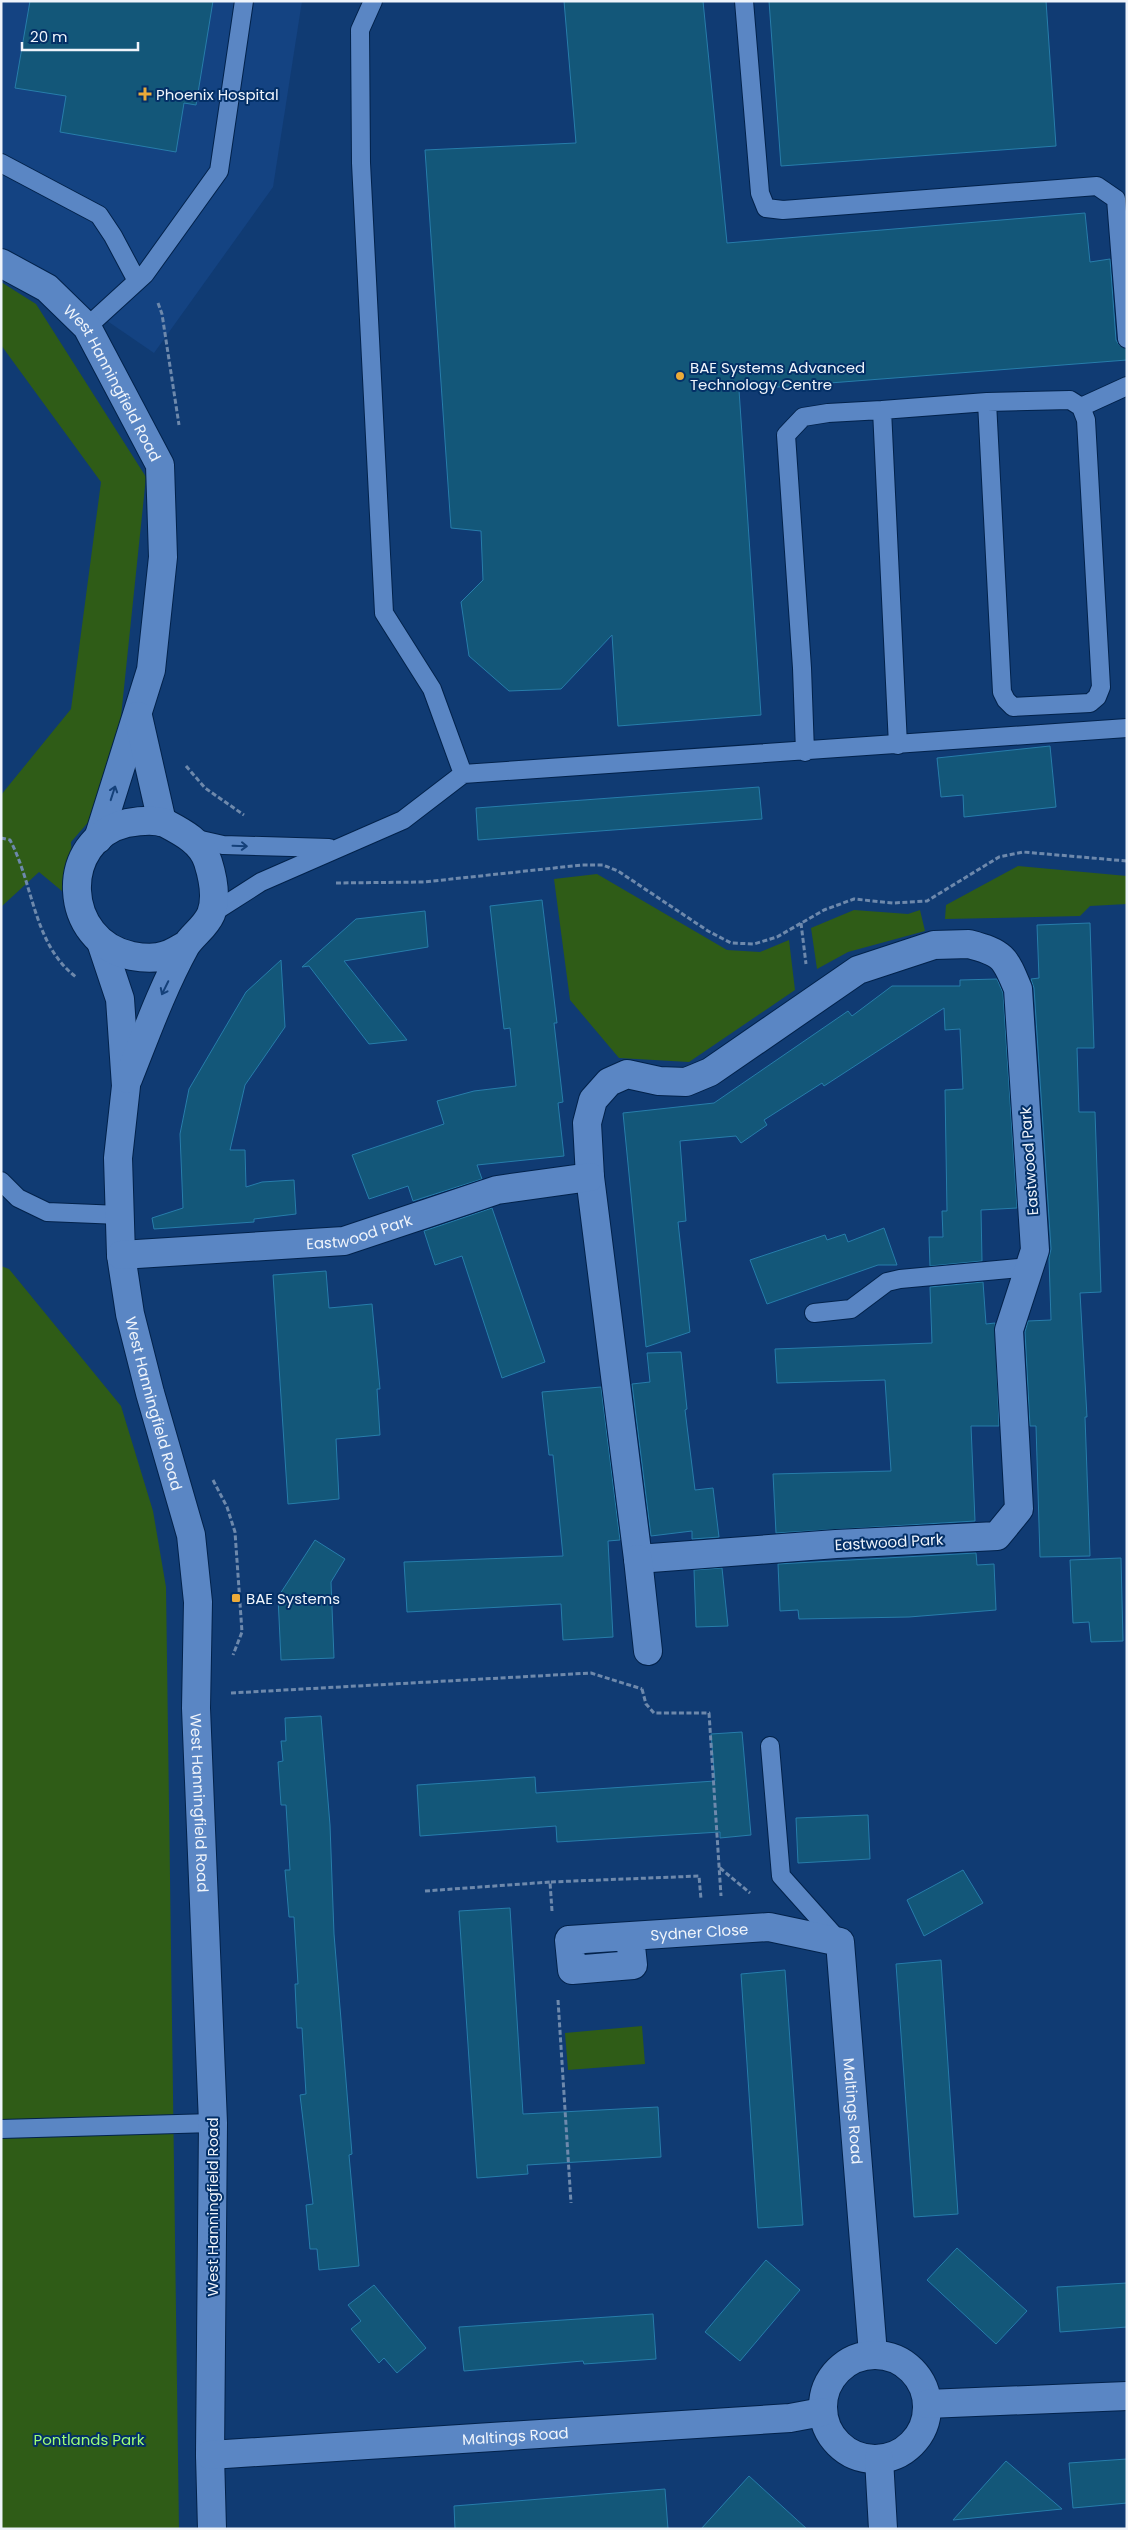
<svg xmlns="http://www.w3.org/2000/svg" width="1128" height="2530" font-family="Poppins,sans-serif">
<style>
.built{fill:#144382}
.green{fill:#2f5c17}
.building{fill:#135779;stroke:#277dab}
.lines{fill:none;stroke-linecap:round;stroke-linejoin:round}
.service-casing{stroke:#02224b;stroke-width:20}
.minor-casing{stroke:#02224b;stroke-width:30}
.path{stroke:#6e89ac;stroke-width:3;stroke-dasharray:5 2.5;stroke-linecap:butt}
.service{stroke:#5a86c4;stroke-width:18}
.minor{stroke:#5a86c4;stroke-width:28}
.oneway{stroke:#15417a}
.poi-dot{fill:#ebaa39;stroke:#043067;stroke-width:2}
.labels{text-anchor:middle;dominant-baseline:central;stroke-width:4;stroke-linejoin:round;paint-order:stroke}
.poi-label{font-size:15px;fill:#eff4fb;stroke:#043067;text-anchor:start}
.street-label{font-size:15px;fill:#eff4fb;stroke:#043067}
.park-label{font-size:15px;fill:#9ffc75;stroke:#043067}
</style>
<rect width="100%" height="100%" fill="#103b73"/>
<path class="built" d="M 1,1 L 302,1 L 273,187 L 154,353 L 1,248 Z"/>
<path class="green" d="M 1,282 L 36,304 L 146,477 L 117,755 L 104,804 L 71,842 L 74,901 L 39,872 L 1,907 L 1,795 L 71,709 L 101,482 L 1,345 Z
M 1018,866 L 1127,876 L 1127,904 L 1090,906 L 1080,916 L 945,919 L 946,905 Z
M 597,874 L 727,950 L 760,952 L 789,940 L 795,990 L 689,1062 L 619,1058 L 570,1000 L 554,879 Z
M 854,910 L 908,914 L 920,910 L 925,931 L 848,952 L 817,969 L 811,928 Z
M 1,1266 L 9,1269 L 121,1406 L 153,1511 L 166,1587 L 179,2529 L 1,2529 Z
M 642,2026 L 645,2064 L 568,2070 L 565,2033 Z"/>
<path class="building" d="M 30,1 L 213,1 L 196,105 L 184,103 L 176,152 L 60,132 L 66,96 L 15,88 Z
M 564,1 L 703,1 L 727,243 L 1085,213 L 1090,262 L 1110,259 L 1116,340 L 1119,345 L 1127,349 L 1127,360 L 739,390 L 761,715 L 618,726 L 612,635 L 561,689 L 509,691 L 469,656 L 461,602 L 483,580 L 481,531 L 451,528 L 425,150 L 576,143 Z
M 769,1 L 1046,1 L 1056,146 L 781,166 Z
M 1050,746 L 1056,807 L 964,817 L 963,795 L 941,797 L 937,758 Z
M 759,787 L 762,819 L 478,840 L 476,808 Z
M 542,900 L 557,1023 L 554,1023 L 563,1102 L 558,1103 L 564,1156 L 477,1165 L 482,1179 L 413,1201 L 408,1186 L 369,1199 L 352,1155 L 444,1124 L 437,1101 L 474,1091 L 516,1086 L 510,1028 L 504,1029 L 490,906 Z
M 425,911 L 428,947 L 344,961 L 407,1040 L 369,1044 L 309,966 L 302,967 L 356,919 Z
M 1090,923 L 1094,1048 L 1077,1048 L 1079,1112 L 1095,1112 L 1099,1229 L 1101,1292 L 1080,1293 L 1087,1417 L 1085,1417 L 1090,1556 L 1040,1557 L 1036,1426 L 1030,1426 L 1025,1332 L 1028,1321 L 1051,1320 L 1049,1258 L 1051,1249 L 1034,988 L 1031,979 L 1039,978 L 1037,925 Z
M 281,960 L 285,1027 L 245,1085 L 230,1150 L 245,1150 L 246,1187 L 262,1182 L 294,1180 L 296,1214 L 254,1219 L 254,1222 L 154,1229 L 152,1218 L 183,1208 L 180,1134 L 189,1089 L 246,992 Z
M 997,979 L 1003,993 L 1017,1208 L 981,1210 L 982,1261 L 930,1266 L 929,1237 L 943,1237 L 942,1211 L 947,1211 L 945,1090 L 963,1089 L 960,1029 L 945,1030 L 944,1008 L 824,1086 L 822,1083 L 764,1120 L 767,1125 L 741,1143 L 736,1136 L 680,1141 L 686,1221 L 678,1222 L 690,1332 L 646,1347 L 623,1113 L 714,1103 L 848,1011 L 852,1016 L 892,986 L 960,986 L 960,980 Z
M 492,1208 L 545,1362 L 502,1378 L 462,1256 L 435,1265 L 424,1231 Z
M 884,1228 L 897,1265 L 878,1265 L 767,1304 L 750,1260 L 825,1235 L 827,1240 L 845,1234 L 848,1242 Z
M 326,1271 L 329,1308 L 372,1304 L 380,1389 L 377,1389 L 380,1435 L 336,1439 L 339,1499 L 288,1504 L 273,1275 Z
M 983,1282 L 986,1324 L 995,1323 L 999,1426 L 971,1426 L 975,1521 L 776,1533 L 773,1474 L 891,1471 L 885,1380 L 777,1383 L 775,1349 L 932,1343 L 930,1287 Z
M 681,1352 L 687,1409 L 685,1410 L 695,1490 L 713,1488 L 719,1537 L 692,1539 L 692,1531 L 651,1536 L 632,1384 L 650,1382 L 647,1353 Z
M 601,1387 L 620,1540 L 608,1541 L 613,1637 L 563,1640 L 561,1604 L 407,1612 L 404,1562 L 563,1556 L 553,1455 L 549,1455 L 542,1392 Z
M 315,1540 L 345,1559 L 331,1582 L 334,1658 L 281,1660 L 278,1597 Z
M 976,1553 L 977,1565 L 994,1564 L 996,1610 L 909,1617 L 799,1619 L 798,1610 L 780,1611 L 778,1564 Z
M 1121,1558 L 1123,1641 L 1091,1642 L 1089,1622 L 1073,1623 L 1070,1560 Z
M 722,1568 L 728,1626 L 696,1627 L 694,1570 Z
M 321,1716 L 330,1825 L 334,1934 L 352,2154 L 349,2155 L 359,2266 L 319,2270 L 317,2249 L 310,2249 L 306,2205 L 313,2204 L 300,2095 L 306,2094 L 302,2028 L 297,2028 L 295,1984 L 298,1984 L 294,1917 L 289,1917 L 285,1870 L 290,1870 L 286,1805 L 281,1805 L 278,1762 L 283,1761 L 281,1741 L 286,1741 L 285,1718 Z
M 742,1732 L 751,1835 L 720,1838 L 720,1832 L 557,1842 L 556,1826 L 420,1836 L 417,1785 L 535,1777 L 536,1793 L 715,1781 L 711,1734 Z
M 868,1815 L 870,1859 L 798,1863 L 796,1818 Z
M 963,1870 L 983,1903 L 924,1936 L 907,1900 Z
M 510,1908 L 523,2114 L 658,2107 L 661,2157 L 527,2165 L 528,2174 L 477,2178 L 459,1911 Z
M 941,1960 L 958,2214 L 914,2217 L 896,1964 Z
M 785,1970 L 803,2225 L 758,2228 L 741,1974 Z
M 957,2248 L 1027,2311 L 996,2344 L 927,2280 Z
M 766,2260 L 800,2290 L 740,2361 L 705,2332 Z
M 1127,2283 L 1127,2327 L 1060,2332 L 1057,2287 Z
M 374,2285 L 426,2348 L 397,2373 L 384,2358 L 379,2363 L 351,2329 L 361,2321 L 348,2305 Z
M 653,2314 L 656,2359 L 584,2364 L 583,2361 L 464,2371 L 459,2327 Z
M 1127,2459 L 1127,2503 L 1073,2508 L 1069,2463 Z
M 1006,2461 L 1062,2509 L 953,2520 Z
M 749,2476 L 807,2529 L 701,2529 Z
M 665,2489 L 668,2529 L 455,2529 L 454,2506 Z"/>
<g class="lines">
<defs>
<path id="service" d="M 373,1 L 360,30 L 361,163 L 384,613 L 432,689 L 463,774
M 744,1 L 760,193 L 766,208 L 783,210 L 1097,186 L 1116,199 L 1127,339
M 1,163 L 99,215 L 113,236 L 137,281
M 87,327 L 145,274 L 219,171 L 244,1
M 1081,407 L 1127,386
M 898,745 L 882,410 L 987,402 L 1070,400 L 1081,407 L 1086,420 L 1101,687 L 1097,697 L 1090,703 L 1013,707 L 1006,700 L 1002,692 L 987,402
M 805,752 L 802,668 L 786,435 L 803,417 L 828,413 L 882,410
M 192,838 L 223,845 L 329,848
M 211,914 L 261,882 L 403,820 L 463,774 L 1127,728
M 1,1181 L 18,1198 L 47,1212 L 120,1215
M 814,1313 L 851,1309 L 887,1282 L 900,1279 L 1030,1267
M 770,1746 L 781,1876 L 840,1942
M 1,2129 L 213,2123"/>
<g id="minor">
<path id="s1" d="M 1,263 L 47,288 L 87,327 L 160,465 L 163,557 L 151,670 L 98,839"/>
<path d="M 138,716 L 162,822"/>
<path id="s2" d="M 101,942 L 120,999 L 126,1086 L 118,1158 L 121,1255 L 130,1314 L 150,1393 L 191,1535 L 198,1602 L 196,1708 L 213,2123 L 210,2455 L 212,2529"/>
<path d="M 969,944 C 1003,953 1005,957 1018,989 L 1035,1250 L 1009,1330 L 1019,1509 L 997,1536 L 836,1544 L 638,1559 L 590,1177 L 587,1123 L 593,1100 L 609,1082 L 627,1074 L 659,1081 L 686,1082 L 710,1072 L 858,970 L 934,945 Z"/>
<path d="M 128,1079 C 146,1034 162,989 185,947 C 192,935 205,928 211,914 C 217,898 213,878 208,862 C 202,842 182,832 165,823 C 154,819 138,821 127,823 C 57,840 62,942 132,956 C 143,958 156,959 166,955 C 173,953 180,948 186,945"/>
<path id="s3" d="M 121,1255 L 344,1241 L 497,1190 L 590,1177"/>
<path d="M 638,1559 L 648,1651"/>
<path id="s4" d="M 630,1937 L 633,1965 L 572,1970 L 569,1940 L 769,1927 L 840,1942 L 873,2354"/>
<circle cx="875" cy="2407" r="52"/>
<path d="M 927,2404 L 1127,2396"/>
<path id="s5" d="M 210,2455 L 790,2418 L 822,2412"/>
<path d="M 879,2459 L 883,2529"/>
</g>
</defs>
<use href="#service" class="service-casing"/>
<use href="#minor" class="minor-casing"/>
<path class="path" d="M 158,303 L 162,314 L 179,425
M 186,766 L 205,788 L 244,815
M 1,838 L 10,840 C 34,885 33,944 76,977
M 336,883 L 424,882 L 582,865 L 603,865 L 618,871 L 708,931 L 731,943 L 754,944 L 777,937 L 824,910 L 854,899 L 893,903 L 927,901 L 999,857 L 1023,852 L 1127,861
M 801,923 L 806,964
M 213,1480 L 227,1507 L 235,1532 L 242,1632 L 233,1655
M 642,1689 L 646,1704 L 654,1713 L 709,1713 L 721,1896
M 231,1693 L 591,1673 L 642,1689
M 720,1868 L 750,1893
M 425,1891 L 550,1882
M 552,1911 L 550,1882 L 699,1876 L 701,1899
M 558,2000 L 571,2203"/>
<use href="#service" class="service"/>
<use href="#minor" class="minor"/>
</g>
<defs><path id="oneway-shaft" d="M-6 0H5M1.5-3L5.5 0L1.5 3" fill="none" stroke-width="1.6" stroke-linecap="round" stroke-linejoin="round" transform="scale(1.25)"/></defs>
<g class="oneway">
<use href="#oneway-shaft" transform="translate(113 793) rotate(-72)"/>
<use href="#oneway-shaft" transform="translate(240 846) rotate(2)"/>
<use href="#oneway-shaft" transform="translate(165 988) rotate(116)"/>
</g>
<g class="poi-dot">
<path d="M142.5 86.5h5v5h5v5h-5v5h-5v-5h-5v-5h5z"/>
<circle cx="680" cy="376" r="5"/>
<rect x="231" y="1593" width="10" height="10" rx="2.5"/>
</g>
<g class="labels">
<g class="poi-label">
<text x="156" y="94">Phoenix Hospital</text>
<text x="690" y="367">BAE Systems Advanced<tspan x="690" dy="17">Technology Centre</tspan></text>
<text x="246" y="1598">BAE Systems</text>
</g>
<g class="street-label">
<text stroke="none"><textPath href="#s1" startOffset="169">West Hanningfield Road</textPath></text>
<text transform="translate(1029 1161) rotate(-94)">Eastwood Park</text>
<text stroke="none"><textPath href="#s3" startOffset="240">Eastwood Park</textPath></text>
<text stroke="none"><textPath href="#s2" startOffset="469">West Hanningfield Road</textPath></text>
<text transform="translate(889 1542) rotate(-3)">Eastwood Park</text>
<text stroke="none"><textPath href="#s2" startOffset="874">West Hanningfield Road</textPath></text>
<text stroke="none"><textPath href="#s4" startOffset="250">Sydner Close</textPath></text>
<text stroke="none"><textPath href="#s4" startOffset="562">Maltings Road</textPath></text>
<text transform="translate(212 2207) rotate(-90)">West Hanningfield Road</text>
<text stroke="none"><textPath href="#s5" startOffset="306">Maltings Road</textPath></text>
</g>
<g class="park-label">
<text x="89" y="2439">Pontlands Park</text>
</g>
</g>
<rect width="1128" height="2530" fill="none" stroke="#eff4fb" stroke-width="5"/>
<path d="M22 42v8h116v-8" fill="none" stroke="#eff4fb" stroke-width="2.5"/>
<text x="30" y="42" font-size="15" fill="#eff4fb" stroke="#043067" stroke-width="4" paint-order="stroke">20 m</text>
</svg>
